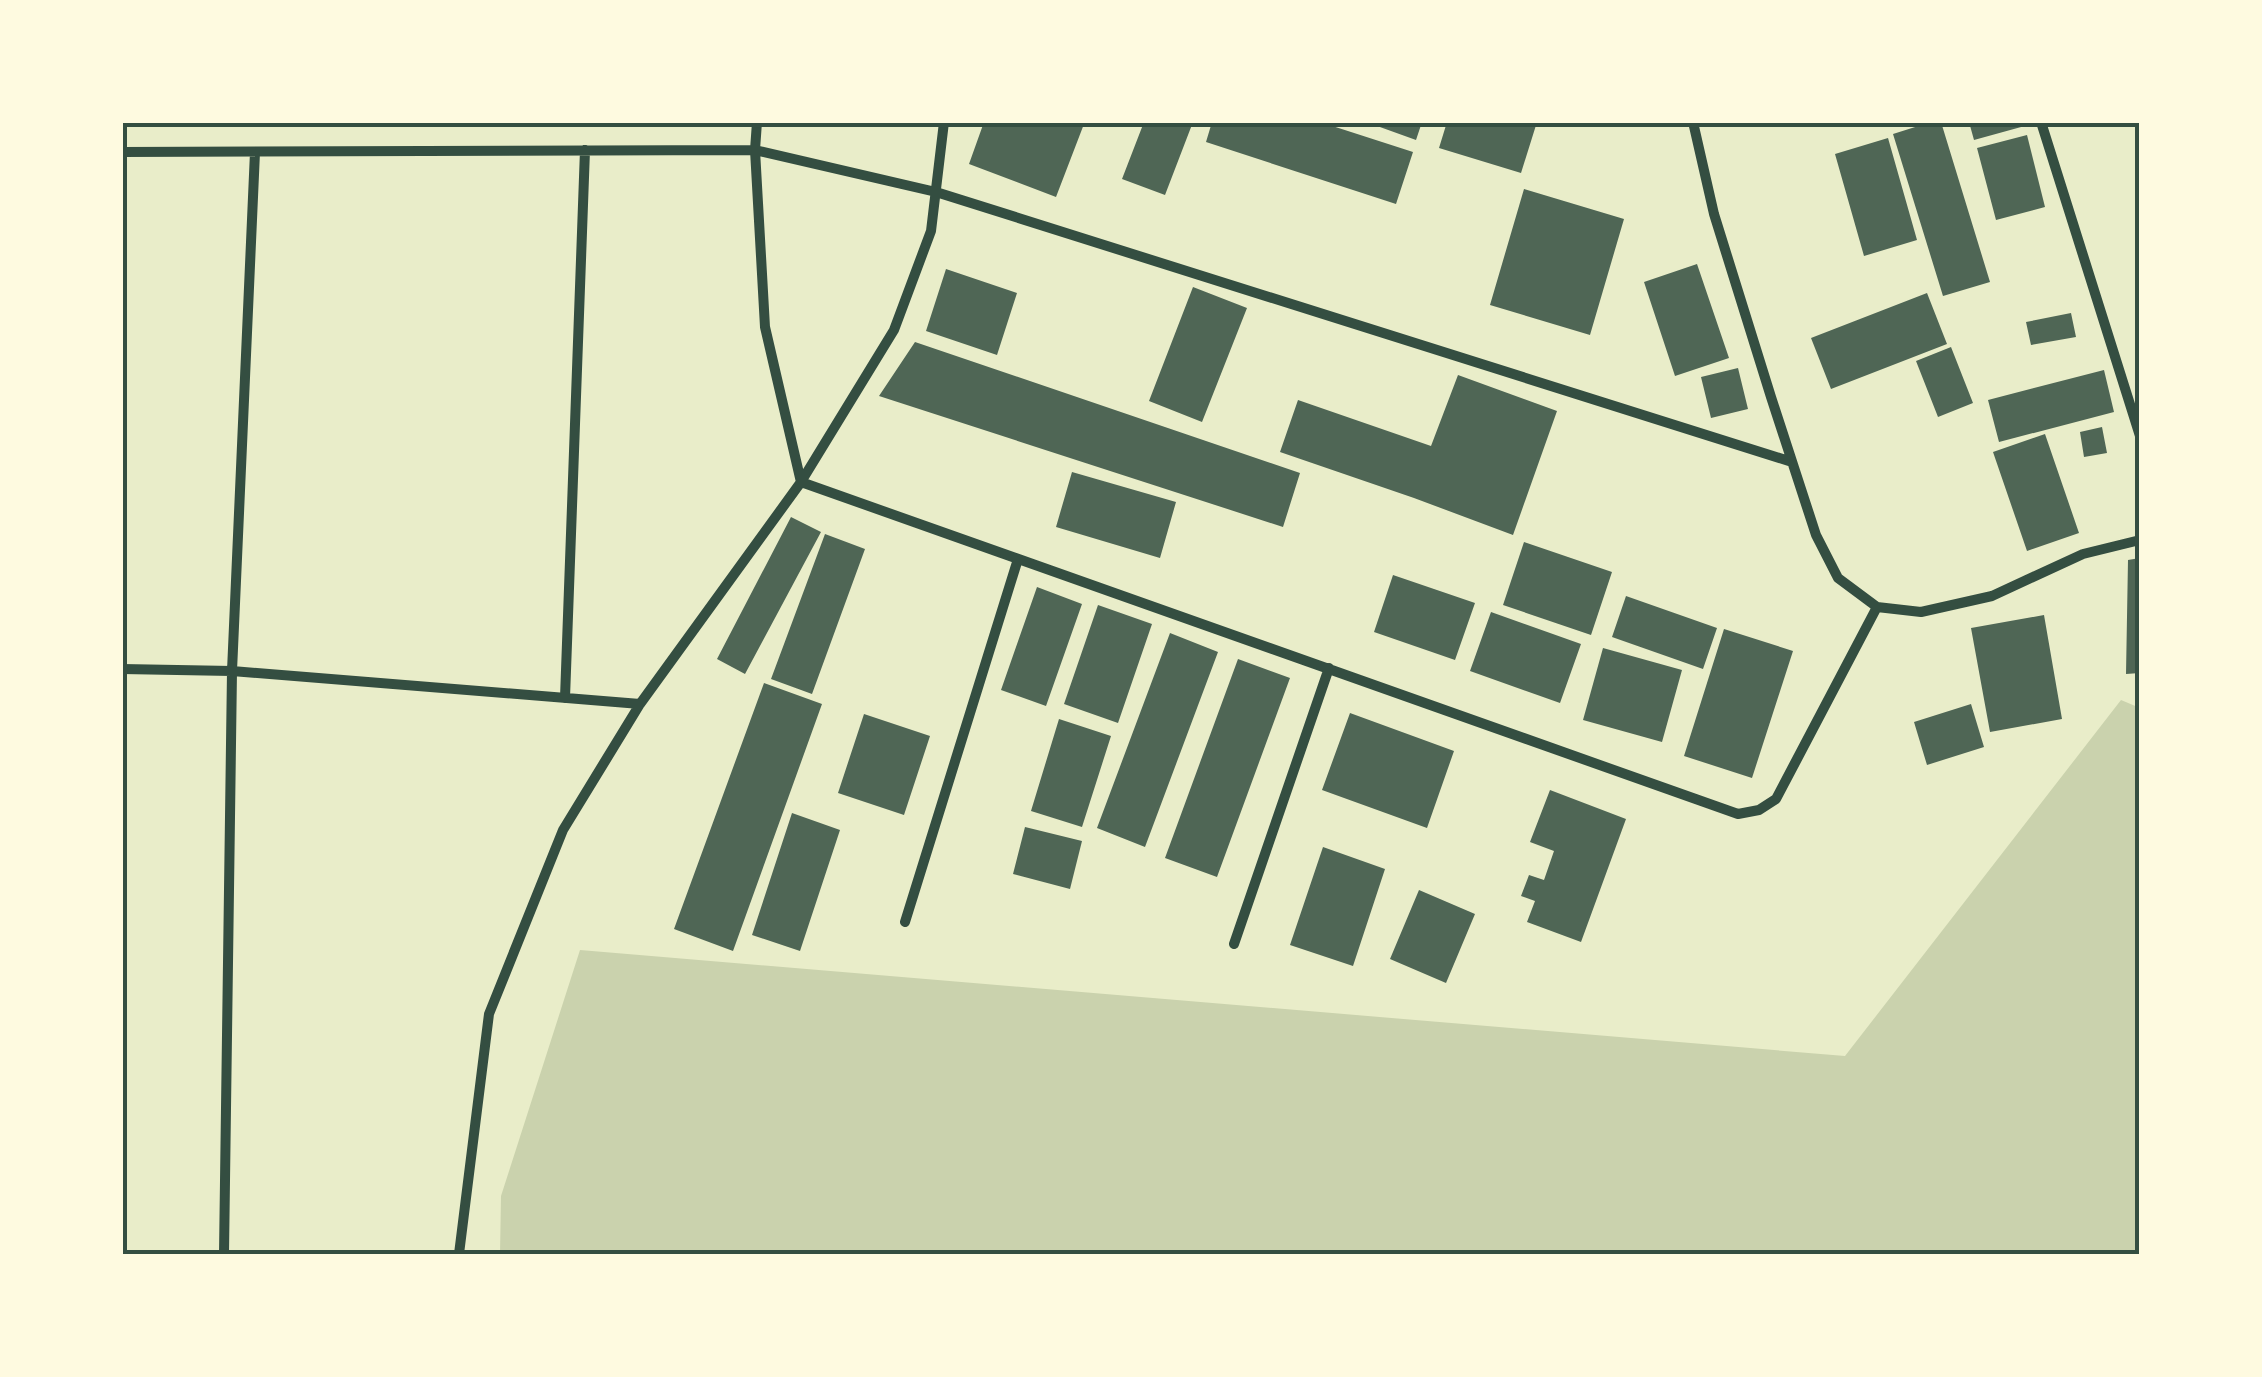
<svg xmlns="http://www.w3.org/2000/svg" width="2262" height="1377" font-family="Ubuntu,sans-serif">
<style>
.green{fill:#cad2ad}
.building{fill:#4f6655}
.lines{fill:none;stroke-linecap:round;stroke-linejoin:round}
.minor{stroke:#344e41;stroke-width:10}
.neatline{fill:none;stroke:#344e41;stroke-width:4}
</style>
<rect width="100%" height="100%" fill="#e9edc9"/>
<path class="green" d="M 2121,700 L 2140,708 L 2139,1254 L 500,1254 L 501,1196 L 580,950 L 1845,1056 Z"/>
<path class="building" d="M 984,122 L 1084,124 L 1056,197 L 969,164 Z
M 1144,122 L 1193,122 L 1165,195 L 1122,179 Z
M 1212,122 L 1320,122 L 1413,152 L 1396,204 L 1206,142 Z
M 1366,122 L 1422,122 L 1416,140 Z
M 1447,122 L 1537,122 L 1521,173 L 1439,148 Z
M 1931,122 L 1941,122 L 1990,282 L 1943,296 L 1893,134 Z
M 1969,122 L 2032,122 L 2032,124 L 1974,140 Z
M 2027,135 L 2045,207 L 1996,220 L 1977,148 Z
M 1888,138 L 1917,240 L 1864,256 L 1835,154 Z
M 1524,189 L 1624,219 L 1590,335 L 1490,305 Z
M 1697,264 L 1729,358 L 1675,376 L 1644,282 Z
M 946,269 L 1017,293 L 997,355 L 926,331 Z
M 1193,287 L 1247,308 L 1202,422 L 1149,401 Z
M 1927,293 L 1947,344 L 1831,389 L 1811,338 Z
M 2071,313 L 2076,337 L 2031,345 L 2026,322 Z
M 915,342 L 1300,473 L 1283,527 L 879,396 Z
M 1951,347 L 1973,403 L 1938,417 L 1916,361 Z
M 1738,368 L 1748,409 L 1711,418 L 1701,377 Z
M 2104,370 L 2114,412 L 1999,442 L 1988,400 Z
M 1458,375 L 1557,411 L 1513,535 L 1414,498 L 1280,452 L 1298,400 L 1431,446 Z
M 2102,427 L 2107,453 L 2084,457 L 2080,432 Z
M 2045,434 L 2079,533 L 2027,551 L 1993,452 Z
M 1072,472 L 1176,502 L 1160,558 L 1056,527 Z
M 791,517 L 821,532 L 745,674 L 717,659 Z
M 825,534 L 865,549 L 812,694 L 771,679 Z
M 1524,542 L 1612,572 L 1591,635 L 1503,605 Z
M 2140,558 L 2140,673 L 2126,674 L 2128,560 Z
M 1393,575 L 1475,603 L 1455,660 L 1374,632 Z
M 1037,587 L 1082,604 L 1046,706 L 1001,690 Z
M 1626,596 L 1717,628 L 1703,669 L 1612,637 Z
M 1098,605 L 1152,624 L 1118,723 L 1064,704 Z
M 1491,612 L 1581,644 L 1560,703 L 1470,671 Z
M 2044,615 L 2062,719 L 1990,732 L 1971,628 Z
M 1724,629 L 1793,651 L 1752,778 L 1684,756 Z
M 1170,633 L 1218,652 L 1145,847 L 1097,828 Z
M 1603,648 L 1682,670 L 1662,742 L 1583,720 Z
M 1238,659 L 1290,678 L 1217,877 L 1165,858 Z
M 764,683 L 822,704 L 733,951 L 674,929 Z
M 1971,704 L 1984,747 L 1927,765 L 1914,722 Z
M 1350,713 L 1454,751 L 1427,828 L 1322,790 Z
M 864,714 L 930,736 L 904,815 L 838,793 Z
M 1059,719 L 1111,736 L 1082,827 L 1031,811 Z
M 1550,790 L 1626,819 L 1581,942 L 1527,922 L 1535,901 L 1521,896 L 1529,875 L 1544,880 L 1554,851 L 1530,842 Z
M 792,813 L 840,830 L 800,951 L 752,935 Z
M 1025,827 L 1082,841 L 1070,889 L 1013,874 Z
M 1323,847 L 1385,869 L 1353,966 L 1290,945 Z
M 1419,890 L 1475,914 L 1446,983 L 1390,959 Z"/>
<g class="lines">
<path class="minor" d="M 757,122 L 755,150 L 765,327 L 801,482 L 1738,814 L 1759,810 L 1776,799 L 1877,607
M 1693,122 L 1714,214 L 1771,397 L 1816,535 L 1838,578 L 1877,607 L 1921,612 L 1992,596 L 2083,554 L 2140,540
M 2041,122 L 2140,436
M 122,152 L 755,150 L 936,192 L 1792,462
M 122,669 L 232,671 L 640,704
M 565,698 L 585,150
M 905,922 L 1018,559
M 1234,944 L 1329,668
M 224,1254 L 232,671 L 255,152
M 459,1254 L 489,1014 L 563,830 L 640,704 L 801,482 L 894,330 L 931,231 L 944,122"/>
</g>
<rect width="2262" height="1377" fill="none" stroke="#fefae0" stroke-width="250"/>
<rect x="125" y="125" width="2012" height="1127" class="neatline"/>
</svg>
